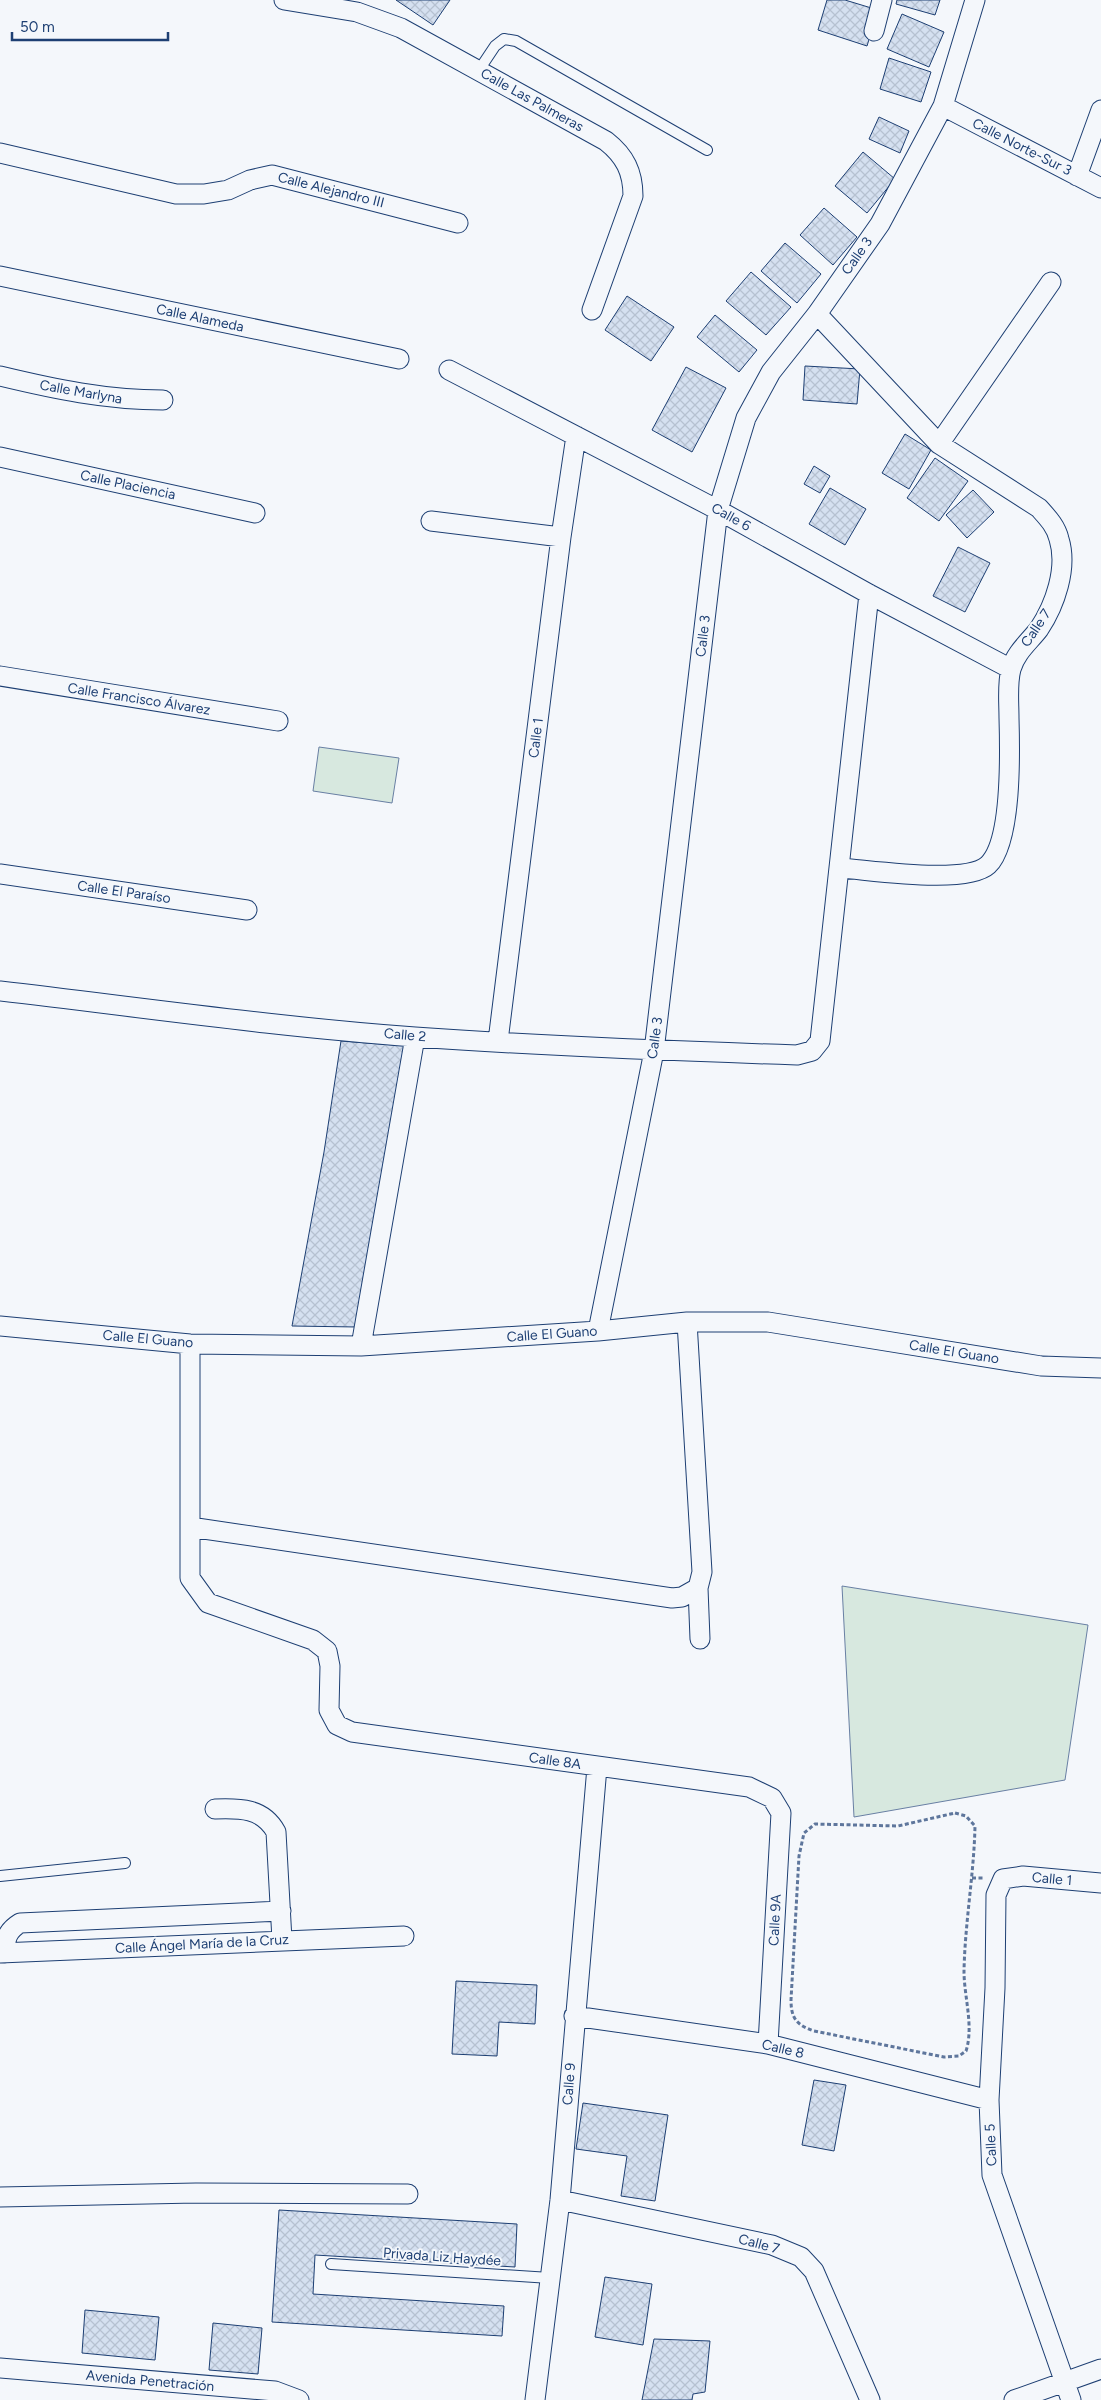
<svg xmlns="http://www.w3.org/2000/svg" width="1101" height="2400" font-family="Figtree,sans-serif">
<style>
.grass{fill:#d7e8df;stroke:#687fa3}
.building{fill:url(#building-cross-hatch);stroke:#1d3f73}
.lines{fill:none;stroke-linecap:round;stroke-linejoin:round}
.lane-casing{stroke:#1d3f73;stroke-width:12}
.street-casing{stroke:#1d3f73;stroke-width:21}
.path{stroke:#5e769c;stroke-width:3;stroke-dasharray:4 2.5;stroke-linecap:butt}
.lane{stroke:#f4f7fb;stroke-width:10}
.street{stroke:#f4f7fb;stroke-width:19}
.labels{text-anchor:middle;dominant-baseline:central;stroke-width:4;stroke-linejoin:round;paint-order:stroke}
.street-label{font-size:14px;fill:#1d3f73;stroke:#f4f7fb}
</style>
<defs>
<pattern id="building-cross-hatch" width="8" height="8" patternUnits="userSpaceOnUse" patternTransform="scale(1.25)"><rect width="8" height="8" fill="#d5e0f0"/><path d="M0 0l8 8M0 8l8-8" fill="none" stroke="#b6c1d1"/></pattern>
</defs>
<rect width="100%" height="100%" fill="#f4f7fb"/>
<path class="grass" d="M 319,747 L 399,758 L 392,803 L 313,791 Z
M 842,1586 L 1088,1625 L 1065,1780 L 854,1817 Z"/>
<path class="building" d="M 396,0 L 450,0 L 433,25 Z
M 827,0 L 845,0 L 878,10 L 867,46 L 818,30 Z
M 897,0 L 940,0 L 935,15 L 896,4 Z
M 902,14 L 944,32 L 929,67 L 887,49 Z
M 889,58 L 931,72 L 921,102 L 880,89 Z
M 879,117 L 909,131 L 900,153 L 869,139 Z
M 863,152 L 895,179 L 867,213 L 835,186 Z
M 824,208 L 857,237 L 833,265 L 800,235 Z
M 785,243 L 821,274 L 797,303 L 761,271 Z
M 751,272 L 791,307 L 766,335 L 726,301 Z
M 627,296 L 674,327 L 651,361 L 605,330 Z
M 715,315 L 757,350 L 739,372 L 697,337 Z
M 805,366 L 860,369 L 857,404 L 803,400 Z
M 686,367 L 726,388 L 692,452 L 652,430 Z
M 905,434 L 931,450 L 909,489 L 882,473 Z
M 935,458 L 968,481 L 939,521 L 907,498 Z
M 814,466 L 830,476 L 820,493 L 804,484 Z
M 830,488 L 866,509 L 845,545 L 809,524 Z
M 973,490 L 994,512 L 967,538 L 946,515 Z
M 958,547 L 990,563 L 965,612 L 933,596 Z
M 341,1041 L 408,1046 L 357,1327 L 292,1326 L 324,1152 Z
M 456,1981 L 537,1985 L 535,2024 L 499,2022 L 497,2056 L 452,2054 Z
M 814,2080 L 846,2085 L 834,2151 L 802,2145 Z
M 583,2103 L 668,2115 L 655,2201 L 621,2196 L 627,2156 L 576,2149 Z
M 279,2210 L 517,2224 L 515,2267 L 315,2255 L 313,2294 L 504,2306 L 502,2336 L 272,2322 Z
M 605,2277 L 652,2284 L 643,2345 L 595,2337 Z
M 85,2310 L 159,2317 L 155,2360 L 82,2353 Z
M 213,2323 L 262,2328 L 258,2374 L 209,2370 Z
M 654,2339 L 710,2341 L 705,2392 L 693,2394 L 692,2400 L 642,2400 Z"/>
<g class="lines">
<defs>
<path id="lane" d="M 479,70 L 495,46 L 504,39 L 516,41 L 707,150
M 0,1876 L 125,1863
M 331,2264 L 550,2278"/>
<path id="street" d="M 284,0 L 357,12 L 401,28 L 606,141 C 625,156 633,172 633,196 L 592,310
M 874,31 L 882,0
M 943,106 L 1101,188
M 0,153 L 176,194 L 204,194 L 228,190 L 250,180 L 272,175 L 458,223
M 1077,176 L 1101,110
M 0,276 L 399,359
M 817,314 L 939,444 L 1039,508 C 1047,517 1056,526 1059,539 C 1068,568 1055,605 1039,629 C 1029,642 1016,652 1011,669 C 1007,684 1009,702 1009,718 C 1010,752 1012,842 988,865 C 966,885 871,870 840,868
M 449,370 L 718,510 L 869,594 L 1011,669
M 0,376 C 54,389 106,400 163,400
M 939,444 L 1051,282
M 0,457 L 255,513
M 431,521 L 561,537
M 0,676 L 278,721
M 0,874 L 247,910
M 0,991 C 138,1007 277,1027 415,1037 C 542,1046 670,1051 797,1055 L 812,1051 L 820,1041 L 869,594
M 498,1041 L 561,537 L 576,436
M 687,1322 L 702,1572 L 698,1588 L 700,1639
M 0,1326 L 190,1344 L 361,1346 L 598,1331 L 687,1322 L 768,1322 L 1041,1366 L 1101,1368
M 598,1331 L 654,1051 L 718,510 L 746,418 L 771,372 L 817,314 L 880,224 L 943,106 L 975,0
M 190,1344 L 190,1578 L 208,1603 L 313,1640 L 327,1651 L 330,1666 L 329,1710 L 337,1725 L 352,1732 L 749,1787 L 772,1798 L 781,1813 L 768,2044
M 361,1346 L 415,1037
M 190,1527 L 672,1598 L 682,1597 L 698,1588
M 215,1809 C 240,1808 263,1808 276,1832 L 282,1940
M 0,1953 L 404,1936
M 5,1953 C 5,1939 7,1931 20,1923 L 281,1911
M 574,2016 L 768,2044 L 989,2100
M 0,2197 L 196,2193 L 408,2194
M 560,2200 L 772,2245 L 801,2257 L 814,2271 L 870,2400
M 0,2368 L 275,2391 L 299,2400
M 535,2400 L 560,2200 L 597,1767
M 1014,2400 L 1101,2369
M 1071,2400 L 992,2175 L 989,2100 L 995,1988 L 996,1895 L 1003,1879 L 1023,1876 L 1101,1883"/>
</defs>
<use href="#lane" class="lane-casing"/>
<use href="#street" class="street-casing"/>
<path class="path" d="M 955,1813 L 966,1816 L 975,1826 C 974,1874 965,1922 964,1971 C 964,1997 974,2026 966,2051 L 959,2056 L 944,2057 L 814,2031 C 797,2025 791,2019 791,2000 L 799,1856 L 804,1833 L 815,1824 L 898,1826 Z
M 972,1878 L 984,1878"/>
<use href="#lane" class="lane"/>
<use href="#street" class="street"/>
</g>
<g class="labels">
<g class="street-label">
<text transform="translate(532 100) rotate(29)">Calle Las Palmeras</text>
<text transform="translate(1022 147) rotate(27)">Calle Norte-Sur 3</text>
<text transform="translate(331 190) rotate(14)">Calle Alejandro III</text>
<text transform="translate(857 256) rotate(-55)">Calle 3</text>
<text transform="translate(200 318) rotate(12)">Calle Alameda</text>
<text transform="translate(81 392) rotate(10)">Calle Marlyna</text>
<text transform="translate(128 485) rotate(12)">Calle Placiencia</text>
<text transform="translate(731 517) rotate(29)">Calle 6</text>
<text transform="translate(1036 628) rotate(-56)">Calle 7</text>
<text transform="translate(703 636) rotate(-83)">Calle 3</text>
<text transform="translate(139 699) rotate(9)">Calle Francisco Álvarez</text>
<text transform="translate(536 738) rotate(-83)">Calle 1</text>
<text transform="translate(124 892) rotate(8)">Calle El Paraíso</text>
<text transform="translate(405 1035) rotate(5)">Calle 2</text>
<text transform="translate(655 1038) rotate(-82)">Calle 3</text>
<text transform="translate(552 1334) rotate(-4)">Calle El Guano</text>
<text transform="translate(148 1339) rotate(5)">Calle El Guano</text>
<text transform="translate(954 1352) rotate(9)">Calle El Guano</text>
<text transform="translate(555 1761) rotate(8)">Calle 8A</text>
<text transform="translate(1052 1879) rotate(5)">Calle 1</text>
<text transform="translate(775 1920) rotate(-87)">Calle 9A</text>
<text transform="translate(202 1944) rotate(-3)">Calle Ángel María de la Cruz</text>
<text transform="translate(783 2049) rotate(13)">Calle 8</text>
<text transform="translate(569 2084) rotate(-86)">Calle 9</text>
<text transform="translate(991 2145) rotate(-93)">Calle 5</text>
<text transform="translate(759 2244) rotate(15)">Calle 7</text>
<text transform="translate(442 2257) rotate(4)">Privada Liz Haydée</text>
<text transform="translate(150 2381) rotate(5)">Avenida Penetración</text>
</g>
</g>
<path d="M12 32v8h156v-8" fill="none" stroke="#1d3f73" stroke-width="2.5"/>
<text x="20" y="32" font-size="15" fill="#1d3f73" stroke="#f4f7fb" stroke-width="4" paint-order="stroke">50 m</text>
</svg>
